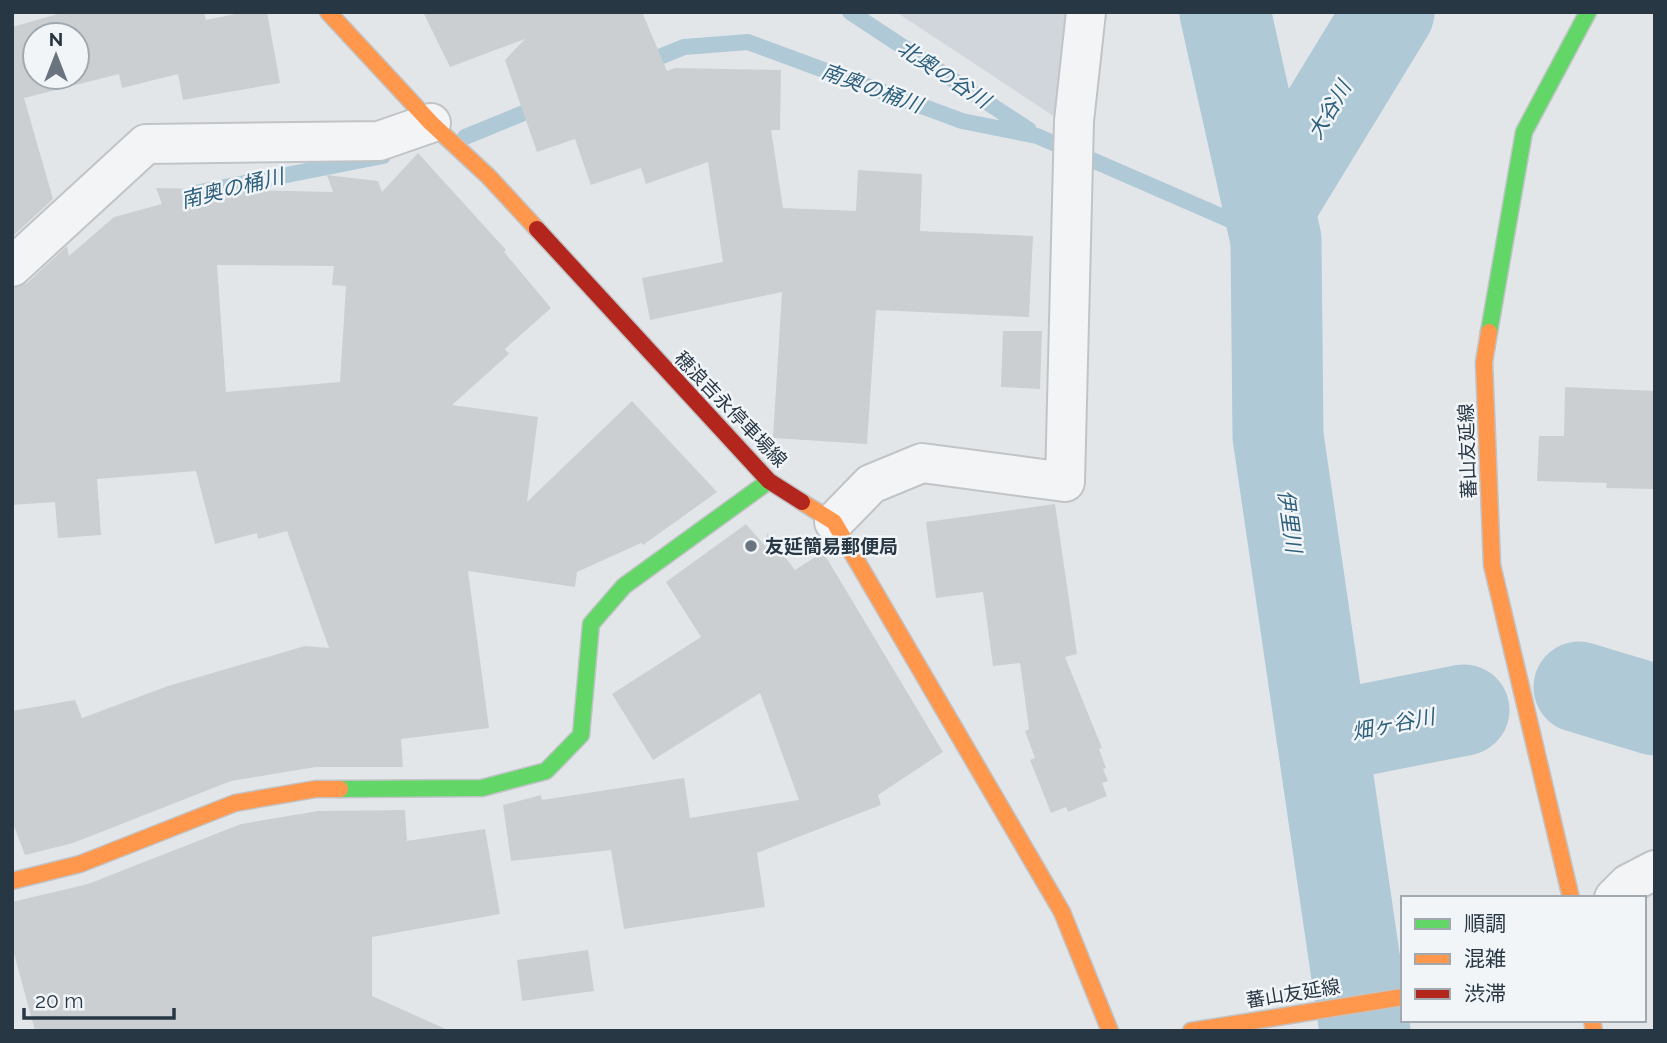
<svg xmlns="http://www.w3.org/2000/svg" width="1667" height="1043" font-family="Raleway,'Noto Sans JP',sans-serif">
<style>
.built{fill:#d1d6dc}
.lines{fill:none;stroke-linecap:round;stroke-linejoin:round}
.stream{stroke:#afc9d6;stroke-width:16}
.river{stroke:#afc9d6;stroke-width:91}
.building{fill:#cccfd1;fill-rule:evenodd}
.street-casing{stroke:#c1c4c7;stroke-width:42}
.fast-casing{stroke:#c1c4c7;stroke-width:19}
.slow-casing{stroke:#c1c4c7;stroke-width:19}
.jam-casing{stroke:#c1c4c7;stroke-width:19}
.street{stroke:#f3f4f5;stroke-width:38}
.fast{stroke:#63d668;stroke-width:16}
.slow{stroke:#ff974d;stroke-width:16}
.jam{stroke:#b3261e;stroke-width:16}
.poi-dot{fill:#69747e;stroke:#f1f5f8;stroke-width:2.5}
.labels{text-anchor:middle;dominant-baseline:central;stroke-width:5;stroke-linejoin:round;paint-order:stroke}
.street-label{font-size:19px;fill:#283744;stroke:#f1f5f8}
.poi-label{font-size:19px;font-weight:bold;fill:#283744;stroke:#f1f5f8;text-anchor:start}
.water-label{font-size:21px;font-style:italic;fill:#2e5f7c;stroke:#f1f5f8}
</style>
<rect width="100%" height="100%" fill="#e3e6e9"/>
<path class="built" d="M 896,12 L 1066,12 L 1055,117 Z"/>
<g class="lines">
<path class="stream" d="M 850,12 L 1029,130
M 642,64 L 684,47 L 748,42 L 962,121 L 1037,136 L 1276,240
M 465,137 L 541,106
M 195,193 L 383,156"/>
<path class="river" d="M 1225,12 L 1276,240 L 1278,436 L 1365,1031
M 1270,207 L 1389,12
M 1579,687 L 1655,710
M 1322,738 L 1464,710"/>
</g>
<path class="building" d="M 65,12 L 204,12 L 206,20 L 245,12 L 267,12 L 280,83 L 183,100 L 178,74 L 122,88 L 119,74 L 24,98 L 53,199 L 12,237 L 12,27 ZM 35,35 L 77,35 L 77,77 L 35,77 Z
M 423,12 L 642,12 L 667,71 L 675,68 L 781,70 L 780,130 L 771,130 L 783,208 L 856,211 L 858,170 L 922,174 L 920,231 L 1033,236 L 1029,317 L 876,310 L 867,444 L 773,438 L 782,292 L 650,320 L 642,278 L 723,262 L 708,162 L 646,184 L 641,168 L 591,185 L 575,139 L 537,152 L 505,60 L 525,39 L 450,67 Z
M 418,153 L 506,250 L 504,252 L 551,308 L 505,349 L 509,354 L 452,405 L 538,417 L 527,502 L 632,401 L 717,492 L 643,545 L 641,543 L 577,572 L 575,587 L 468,571 L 489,728 L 401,739 L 403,767 L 316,767 L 231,781 L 73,843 L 25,855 L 12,821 L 12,711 L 75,700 L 82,718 L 168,686 L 305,646 L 329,648 L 287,531 L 258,539 L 257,533 L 215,544 L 196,471 L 97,479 L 101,535 L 58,538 L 55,502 L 12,505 L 12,288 L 27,283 L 67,246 L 69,256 L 114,217 L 162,204 L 156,188 L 333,192 L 327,175 L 378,181 L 382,192 ZM 217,265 L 334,266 L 332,285 L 346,286 L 340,382 L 226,392 Z
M 1003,331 L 1042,331 L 1040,389 L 1001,387 Z
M 1565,387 L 1655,391 L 1655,489 L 1606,488 L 1607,483 L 1537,481 L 1539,436 L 1564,436 Z
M 1055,504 L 1077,654 L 1065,657 L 1102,748 L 1099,749 L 1106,768 L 1103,769 L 1108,781 L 1102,783 L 1107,796 L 1068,812 L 1066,807 L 1051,813 L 1030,760 L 1035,758 L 1025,731 L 1029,729 L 1020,663 L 993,666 L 983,592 L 936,598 L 926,522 Z
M 746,524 L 766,547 L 767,533 L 795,570 L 823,552 L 943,752 L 878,795 L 881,805 L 757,853 L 765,907 L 624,929 L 611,850 L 511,861 L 503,805 L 541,795 L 542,800 L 684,778 L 690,818 L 799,800 L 760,693 L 653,760 L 612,694 L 701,637 L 666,582 Z
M 405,810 L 407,841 L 485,829 L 500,914 L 372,937 L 372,996 L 450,1031 L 35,1031 L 12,946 L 12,902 L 88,884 L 241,824 L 318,811 Z
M 588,950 L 594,991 L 522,1001 L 517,960 Z"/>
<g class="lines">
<defs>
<path id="street" d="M 12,267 L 146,144 L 379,141 L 431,123
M 834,522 L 871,484 L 922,463 L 1065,482 L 1074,121 L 1086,12
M 1614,898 L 1628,884 L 1655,870"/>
<path id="fast" d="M 1489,332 L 1524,132 L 1588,12
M 340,789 L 482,788 L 546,771 L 581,735 L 591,624 L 624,586 L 769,481"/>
<path id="slow" d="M 328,12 L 431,123 L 489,177 L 537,229
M 1489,332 L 1484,362 L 1492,565 L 1571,898
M 802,502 L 834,522 L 1062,912 L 1110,1031
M 12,881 L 80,864 L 235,803 L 316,789 L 340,789
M 1592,1020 L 1594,1031
M 1191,1031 L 1403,997"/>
<path id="jam" d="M 537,229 L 769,481 L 802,502"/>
</defs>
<use href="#street" class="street-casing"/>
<use href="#fast" class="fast-casing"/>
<use href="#slow" class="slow-casing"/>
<use href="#jam" class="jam-casing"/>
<use href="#street" class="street"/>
<use href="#fast" class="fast"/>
<use href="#slow" class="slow"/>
<use href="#jam" class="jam"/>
</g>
<circle class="poi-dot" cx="751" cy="546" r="7"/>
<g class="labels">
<g class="street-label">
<text transform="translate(731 409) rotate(46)">穂浪吉永停車場線</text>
<text transform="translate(1467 451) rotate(-92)">蕃山友延線</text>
<text transform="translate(1293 993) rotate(-9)">蕃山友延線</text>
</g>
<g class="poi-label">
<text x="765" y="546">友延簡易郵便局</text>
</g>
<g class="water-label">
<text transform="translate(944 74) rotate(33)">北奥の谷川</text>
<text transform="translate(872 88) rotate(20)">南奥の桶川</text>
<text transform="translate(1329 110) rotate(-59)">大谷川</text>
<text transform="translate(232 188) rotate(-14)">南奥の桶川</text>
<text transform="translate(1290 521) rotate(82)">伊里川</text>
<text transform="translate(1393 724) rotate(-11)">畑ヶ谷川</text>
</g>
</g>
<rect width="1667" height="1043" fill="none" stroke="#283744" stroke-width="28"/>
<rect x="1401" y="896" width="245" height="126" fill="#f1f5f8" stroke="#a1a9b0" stroke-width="2"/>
<rect x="1415" y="919" width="35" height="10" fill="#63d668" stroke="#a1a9b0" stroke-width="2"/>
<text x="1464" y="931" font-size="21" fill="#283744">順調</text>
<rect x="1415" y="954" width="35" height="10" fill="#ff974d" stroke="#a1a9b0" stroke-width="2"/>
<text x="1464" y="966" font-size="21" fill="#283744">混雑</text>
<rect x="1415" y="989" width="35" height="10" fill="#b3261e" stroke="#a1a9b0" stroke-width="2"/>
<text x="1464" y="1001" font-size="21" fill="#283744">渋滞</text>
<g transform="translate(56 56)"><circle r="33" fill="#f1f5f8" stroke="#a1a9b0" stroke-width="2"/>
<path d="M0-5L12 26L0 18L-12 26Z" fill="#69747e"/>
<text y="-10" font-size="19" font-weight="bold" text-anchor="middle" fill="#283744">N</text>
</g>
<path d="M24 1008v10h150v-10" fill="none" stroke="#283744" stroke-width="3.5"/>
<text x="35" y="1008" font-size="21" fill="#283744" stroke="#f1f5f8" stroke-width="5" paint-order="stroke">20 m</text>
</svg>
